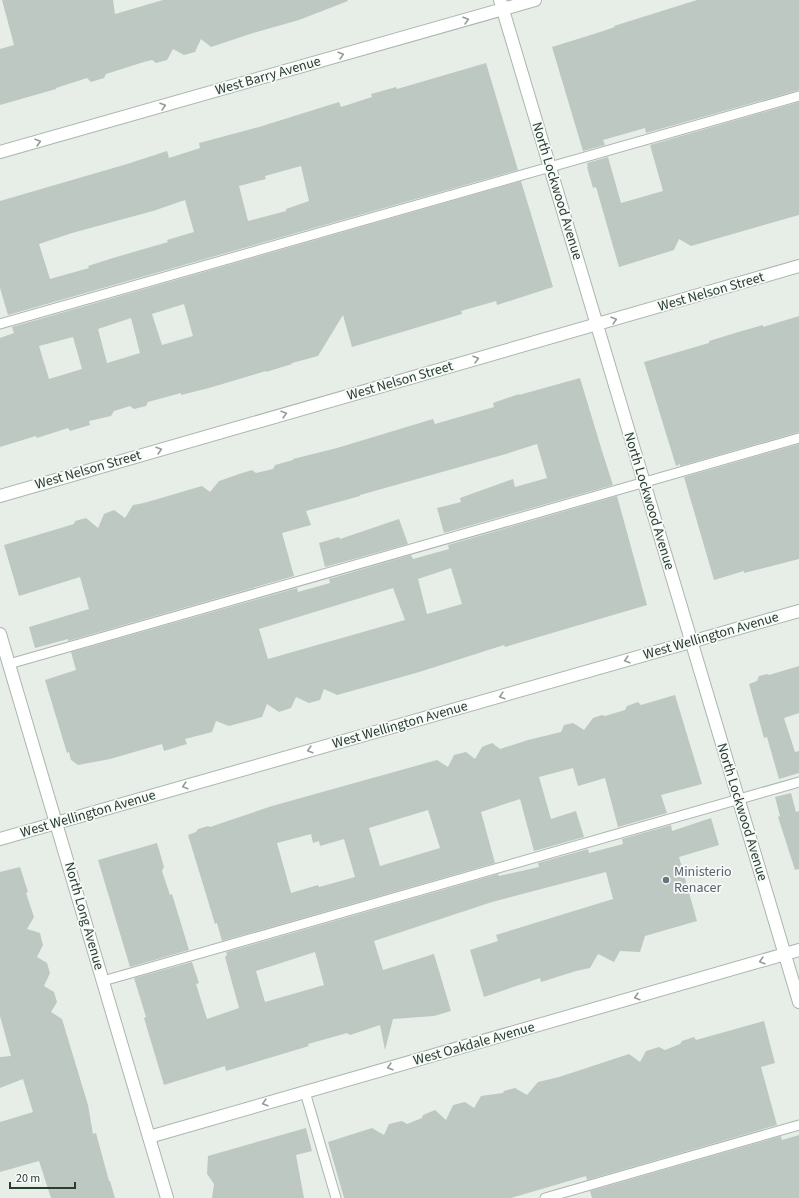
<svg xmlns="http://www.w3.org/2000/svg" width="799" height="1198" font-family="'Source Sans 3',sans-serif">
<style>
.building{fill:#bcc8c1;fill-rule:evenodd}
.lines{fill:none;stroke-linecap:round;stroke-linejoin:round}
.service-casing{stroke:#aab6ad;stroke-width:11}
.minor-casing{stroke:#aab6ad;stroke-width:14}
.service{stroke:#fff;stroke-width:9}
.minor{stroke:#fff;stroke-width:12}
.oneway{stroke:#939e98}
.worship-dot{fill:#6b7280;stroke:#f7faf8;stroke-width:1.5}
.labels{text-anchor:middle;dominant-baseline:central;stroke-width:3.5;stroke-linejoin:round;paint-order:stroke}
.street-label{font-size:14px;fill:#273e31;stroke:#f7faf8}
.worship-label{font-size:14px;fill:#5b616d;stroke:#f7faf8;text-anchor:start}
</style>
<rect width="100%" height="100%" fill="#e7eee8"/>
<path class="building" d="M 2,0 L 113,0 L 115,14 L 163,0 L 347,0 L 348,1 L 299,20 L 253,33 L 211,47 L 201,39 L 195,52 L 184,55 L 173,49 L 167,60 L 156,63 L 152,60 L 144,62 L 106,74 L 104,78 L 91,82 L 87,78 L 56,88 L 56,89 L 0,105 L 0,49 L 14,45 Z
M 697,0 L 799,0 L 799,90 L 646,133 L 645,128 L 603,140 L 605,145 L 583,151 L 552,47 L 597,33 L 615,27 L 614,26 Z
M 486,63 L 518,170 L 8,315 L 0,288 L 0,201 L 127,164 L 167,151 L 169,158 L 200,148 L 199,143 L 259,127 L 339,102 L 341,107 L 372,97 L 371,94 L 396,87 L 397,89 ZM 301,166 L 309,201 L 286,209 L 286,211 L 248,221 L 239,186 L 266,179 L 265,176 ZM 185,200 L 194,232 L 167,240 L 168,242 L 113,258 L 88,266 L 89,268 L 50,279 L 39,244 L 72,233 L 153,211 Z
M 799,102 L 799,215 L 691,246 L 679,239 L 674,250 L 619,267 L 596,187 L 593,188 L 587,167 L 588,167 L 587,163 L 608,157 L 621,203 L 663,191 L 650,145 Z
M 521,181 L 553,287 L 497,305 L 496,301 L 461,311 L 462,314 L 352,347 L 343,315 L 318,356 L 292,363 L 292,364 L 266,372 L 266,371 L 209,388 L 181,395 L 181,393 L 148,402 L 146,406 L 134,409 L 130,406 L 114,411 L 111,416 L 89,421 L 90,425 L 70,431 L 68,428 L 37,438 L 36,436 L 0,447 L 0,338 L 14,333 L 12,327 ZM 184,304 L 193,336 L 162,345 L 152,314 ZM 131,318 L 140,353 L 107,363 L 98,329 ZM 73,337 L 82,369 L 49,379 L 39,346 Z
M 799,316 L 799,432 L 680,466 L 680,464 L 676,466 L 644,362 L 709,343 L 709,341 L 735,333 L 763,325 L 763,327 Z
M 580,378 L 602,451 L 613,485 L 444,533 L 437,508 L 461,502 L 460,498 L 513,479 L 515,487 L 547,478 L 537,444 L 506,454 L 360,495 L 360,496 L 306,511 L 311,525 L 282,533 L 294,576 L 68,641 L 68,639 L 35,648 L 29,627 L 89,609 L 80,577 L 19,596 L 4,545 L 74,524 L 75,521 L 86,518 L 98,528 L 104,514 L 114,510 L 125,518 L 133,505 L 144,503 L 202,486 L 210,492 L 219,481 L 239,474 L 252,470 L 256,473 L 273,469 L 275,465 L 293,460 L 293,459 L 337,448 L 433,419 L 435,424 L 494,407 L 493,403 L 519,394 L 519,395 Z
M 799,444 L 799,559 L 744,573 L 744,571 L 714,580 L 684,477 Z
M 617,496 L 647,605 L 505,647 L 504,645 L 416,673 L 337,695 L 324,689 L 320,700 L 309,703 L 296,697 L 291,708 L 279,712 L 267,704 L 262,717 L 229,726 L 216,721 L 212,732 L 185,739 L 187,744 L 164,751 L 162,744 L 110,759 L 78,765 L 71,760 L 69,752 L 67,753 L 45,680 L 76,670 L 71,652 L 297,588 L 298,592 L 330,583 L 329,579 L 411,555 L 413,559 L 449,549 L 448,545 ZM 451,568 L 462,604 L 427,614 L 418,579 ZM 393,588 L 405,620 L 268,659 L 259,629 Z
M 399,519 L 408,544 L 325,567 L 319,543 L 339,537 L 340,539 Z
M 799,666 L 799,713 L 784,718 L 795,752 L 799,751 L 799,773 L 779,779 L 767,737 L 764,738 L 749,684 L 757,681 L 759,676 L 767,674 L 769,675 Z
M 675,695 L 702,784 L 661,795 L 667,813 L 618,827 L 605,778 L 578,786 L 573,768 L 539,777 L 551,819 L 576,811 L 584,837 L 534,851 L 520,799 L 481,812 L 495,863 L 222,941 L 217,923 L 215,924 L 188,835 L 196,832 L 198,829 L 208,826 L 210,827 L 272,806 L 437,760 L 448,767 L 454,755 L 466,752 L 475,759 L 482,747 L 492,743 L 500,749 L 528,740 L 561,732 L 564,725 L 573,723 L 584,730 L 593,718 L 602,715 L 605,716 L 625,710 L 627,706 L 638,702 L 641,705 ZM 428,810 L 440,848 L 380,866 L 369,828 ZM 311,834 L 313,843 L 319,841 L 320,846 L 344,839 L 355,877 L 319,887 L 318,885 L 291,893 L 277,843 Z
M 791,793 L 796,812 L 799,811 L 799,869 L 795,870 L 778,817 L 780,816 L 775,797 Z
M 711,818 L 719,845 L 679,857 L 697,921 L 645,936 L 640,952 L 620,951 L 614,962 L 598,954 L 590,968 L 576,971 L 541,982 L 540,978 L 484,997 L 470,950 L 498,941 L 496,935 L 613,899 L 606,872 L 492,902 L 374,941 L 383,970 L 434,954 L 451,1011 L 434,1016 L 393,1019 L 385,1050 L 380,1025 L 350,1035 L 347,1033 L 308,1044 L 309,1046 L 226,1071 L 225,1066 L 164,1085 L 144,1018 L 146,1017 L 134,978 L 192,962 L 199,983 L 196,984 L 207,1019 L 239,1008 L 225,957 L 227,955 L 226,952 L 498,874 L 499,876 L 539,867 L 538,863 L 588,849 L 589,853 L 623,844 L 622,839 L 671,825 L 672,831 ZM 315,952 L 324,985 L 265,1002 L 256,971 Z
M 157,843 L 164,867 L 162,871 L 170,895 L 172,894 L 189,950 L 130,967 L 98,860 Z
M 20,867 L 28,892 L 26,893 L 34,917 L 27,929 L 40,933 L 43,945 L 37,957 L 47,963 L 50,973 L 44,986 L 54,992 L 57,1002 L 51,1012 L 62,1019 L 88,1105 L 93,1134 L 96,1133 L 109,1181 L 110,1181 L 115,1198 L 51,1198 L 39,1161 L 0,1172 L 0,1122 L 33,1112 L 23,1079 L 0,1088 L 0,1057 L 11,1056 L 0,1016 L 0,872 Z
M 764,1021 L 775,1063 L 761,1067 L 777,1125 L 587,1180 L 586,1176 L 511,1198 L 344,1198 L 328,1142 L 372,1128 L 384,1135 L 389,1124 L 402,1121 L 407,1124 L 422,1118 L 423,1115 L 435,1110 L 446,1120 L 453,1105 L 465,1102 L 474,1108 L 481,1096 L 503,1093 L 504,1091 L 515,1088 L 527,1095 L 538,1082 L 559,1077 L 629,1054 L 640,1062 L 646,1051 L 659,1047 L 665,1050 L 680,1044 L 682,1041 L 694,1037 L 696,1040 Z
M 306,1128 L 312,1151 L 296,1155 L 304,1198 L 212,1198 L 214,1184 L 207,1174 L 208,1156 Z
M 799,1135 L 799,1198 L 592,1198 L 590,1191 L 781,1136 L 782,1140 Z"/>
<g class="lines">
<defs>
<path id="service" d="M 0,324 L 799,96
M 9,664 L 799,438
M 103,981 L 799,782
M 305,1092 L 336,1198
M 545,1198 L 799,1125"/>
<path id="minor" d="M 500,0 L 799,1002
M 0,152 L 535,0
M 0,496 L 799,266
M 0,634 L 167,1198
M 0,839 L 799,611
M 149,1137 L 799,950"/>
</defs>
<use href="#service" class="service-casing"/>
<use href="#minor" class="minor-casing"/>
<use href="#service" class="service"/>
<use href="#minor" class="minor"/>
</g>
<defs><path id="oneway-chevron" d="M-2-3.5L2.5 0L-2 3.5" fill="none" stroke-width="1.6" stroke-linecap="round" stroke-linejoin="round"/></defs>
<g class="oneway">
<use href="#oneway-chevron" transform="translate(466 20) rotate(-16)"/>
<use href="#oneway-chevron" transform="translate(341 55) rotate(-16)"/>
<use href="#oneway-chevron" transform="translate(163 106) rotate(-16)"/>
<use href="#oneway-chevron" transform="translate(38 142) rotate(-16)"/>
<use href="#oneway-chevron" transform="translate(614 320) rotate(-16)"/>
<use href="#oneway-chevron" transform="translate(476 359) rotate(-16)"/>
<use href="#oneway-chevron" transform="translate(284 414) rotate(-16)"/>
<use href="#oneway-chevron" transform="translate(159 450) rotate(-16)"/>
<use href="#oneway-chevron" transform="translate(627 660) rotate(164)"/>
<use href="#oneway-chevron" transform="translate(502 696) rotate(164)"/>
<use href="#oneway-chevron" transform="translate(310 750) rotate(164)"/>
<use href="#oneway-chevron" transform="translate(185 786) rotate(164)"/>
<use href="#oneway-chevron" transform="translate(762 961) rotate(164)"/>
<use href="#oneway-chevron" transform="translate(637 997) rotate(164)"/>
<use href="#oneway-chevron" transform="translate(390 1067) rotate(164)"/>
<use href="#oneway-chevron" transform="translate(265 1103) rotate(164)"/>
</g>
<circle class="worship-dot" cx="666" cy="880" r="4"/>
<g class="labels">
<g class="street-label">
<text transform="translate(268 76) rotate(-16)">West Barry Avenue</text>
<text transform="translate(557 191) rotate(73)">North Lockwood Avenue</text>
<text transform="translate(711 292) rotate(-16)">West Nelson Street</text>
<text transform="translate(400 381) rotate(-16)">West Nelson Street</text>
<text transform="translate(88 470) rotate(-16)">West Nelson Street</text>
<text transform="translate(649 501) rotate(73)">North Lockwood Avenue</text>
<text transform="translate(711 636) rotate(-16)">West Wellington Avenue</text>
<text transform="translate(400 725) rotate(-16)">West Wellington Avenue</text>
<text transform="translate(742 812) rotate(73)">North Lockwood Avenue</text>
<text transform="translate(88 814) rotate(-16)">West Wellington Avenue</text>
<text transform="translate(84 916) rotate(74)">North Long Avenue</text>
<text transform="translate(474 1044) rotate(-16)">West Oakdale Avenue</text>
</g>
<g class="worship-label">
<text x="674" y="872">Ministerio<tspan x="674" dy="16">Renacer</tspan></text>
</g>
</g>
<path d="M10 1182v6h65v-6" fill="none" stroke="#273e31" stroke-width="2"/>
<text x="16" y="1182" font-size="12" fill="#273e31" stroke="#f7faf8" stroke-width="3" paint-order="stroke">20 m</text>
</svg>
